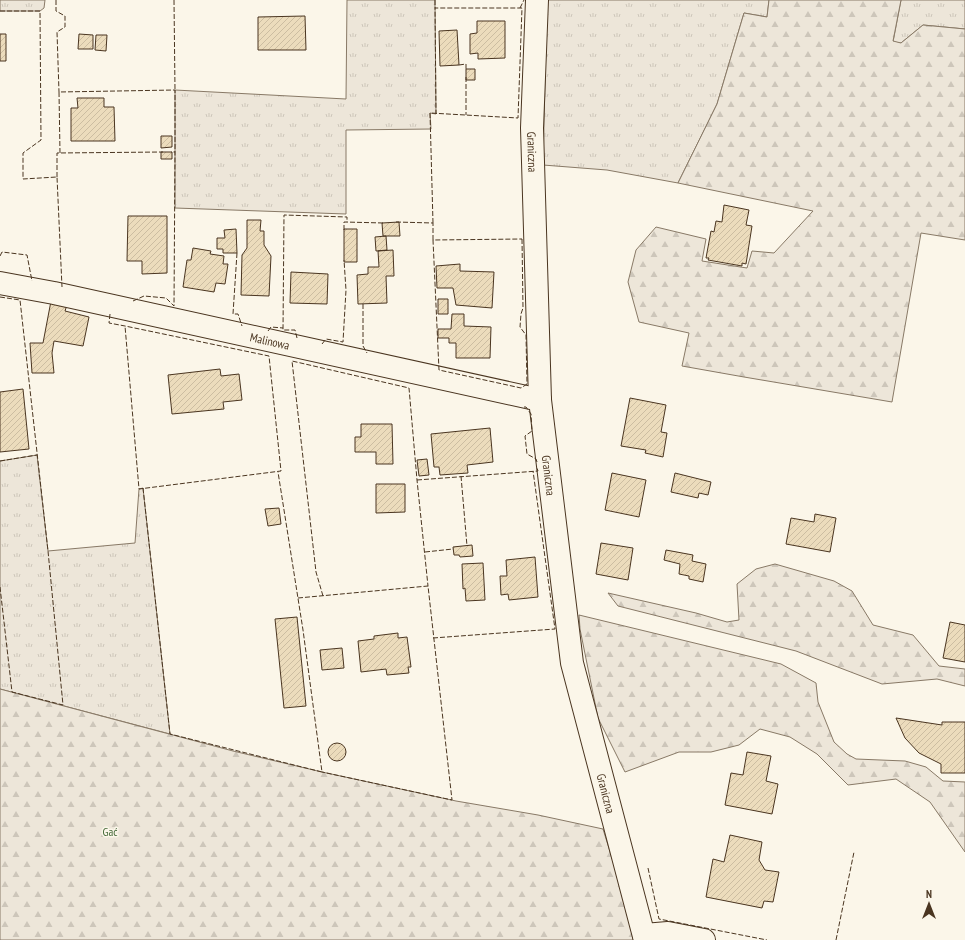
<svg xmlns="http://www.w3.org/2000/svg" width="965" height="940" font-family="'PT Sans Narrow',sans-serif">
<style>
.grass{fill:url(#grass-tufts);stroke:#887966}
.forest{fill:url(#forest-firs);stroke:#887966}
.building{fill:url(#building-hatch);stroke:#4a3520}
.lines{fill:none;stroke-linecap:round;stroke-linejoin:round}
.minor-casing{stroke:#4a3520;stroke-width:24}
.minor{stroke:#fbf6e9;stroke-width:22}
.fence{stroke:#4a3520;stroke-width:1;stroke-dasharray:5 2;stroke-linecap:butt}
.labels{text-anchor:middle;dominant-baseline:central;stroke-width:3;stroke-linejoin:round;paint-order:stroke}
.street-label{font-size:12px;fill:#4a3520;stroke:#fbf6e9}
.park-label{font-size:12px;fill:#436837;stroke:#fbf6e9}
</style>
<defs>
<pattern id="grass-tufts" width="24" height="20" patternUnits="userSpaceOnUse"><rect width="24" height="20" fill="#ede6d9"/><path d="M3 7l-1-3M5 7V3M7 7l1-3M15 17l-1-3M17 17v-4M19 17l1-3" fill="none" stroke="#cdc6ba"/></pattern>
<pattern id="forest-firs" width="22" height="20" patternUnits="userSpaceOnUse"><rect width="22" height="20" fill="#ede6d9"/><path d="M5 1l3.5 6h-7zM16 11l3.5 6h-7z" fill="#cdc6ba"/></pattern>
<pattern id="building-hatch" width="6" height="6" patternUnits="userSpaceOnUse"><rect width="6" height="6" fill="#ecdcbc"/><path d="M-1 1l2-2M0 6l6-6M5 7l2-2" fill="none" stroke="#ccbda1"/></pattern>
</defs>
<rect width="100%" height="100%" fill="#fbf6e9"/>
<path class="grass" d="M 0,0 L 45,0 L 44,8 L 40,11 L 0,11 Z
M 347,0 L 435,0 L 436,114 L 430,113 L 431,129 L 346,130 L 346,214 L 175,208 L 175,90 L 346,99 Z
M 547,0 L 769,0 L 767,17 L 744,13 L 717,104 L 678,183 L 607,170 L 543,165 Z
M 901,0 L 965,0 L 965,29 L 923,25 L 901,43 L 893,42 Z
M 37,455 L 48,551 L 135,543 L 139,489 L 143,488 L 170,734 L 0,689 L 0,461 Z"/>
<path class="forest" d="M 769,0 L 901,0 L 893,41 L 901,43 L 923,25 L 965,29 L 965,240 L 921,233 L 892,402 L 744,377 L 682,366 L 689,333 L 639,322 L 628,282 L 636,250 L 656,227 L 706,239 L 702,261 L 747,268 L 752,251 L 774,253 L 813,211 L 678,183 L 717,104 L 744,13 L 767,17 Z
M 775,564 L 834,581 L 852,591 L 873,625 L 913,635 L 939,666 L 965,669 L 965,686 L 937,679 L 882,684 L 796,651 L 618,606 L 608,593 L 696,613 L 727,622 L 739,620 L 737,584 L 756,569 Z
M 579,615 L 781,664 L 816,683 L 818,702 L 834,742 L 847,754 L 856,759 L 905,761 L 926,767 L 943,781 L 965,782 L 965,852 L 930,802 L 896,779 L 848,785 L 817,754 L 790,737 L 760,729 L 739,745 L 711,752 L 679,752 L 625,772 L 598,718 L 580,629 Z
M 0,689 L 233,751 L 322,772 L 456,801 L 538,815 L 603,829 L 633,926 L 635,940 L 0,940 Z"/>
<path class="building" d="M 305,16 L 306,50 L 258,50 L 258,17 Z
M 477,21 L 505,21 L 505,58 L 478,59 L 478,53 L 470,54 L 470,34 L 477,33 Z
M 457,30 L 459,65 L 440,66 L 439,31 Z
M 0,34 L 6,34 L 6,61 L 0,61 Z
M 79,34 L 93,35 L 93,49 L 78,49 Z
M 96,35 L 107,35 L 106,51 L 95,50 Z
M 466,69 L 475,69 L 475,80 L 466,80 Z
M 77,98 L 104,98 L 104,107 L 114,107 L 115,141 L 71,141 L 71,108 L 78,108 Z
M 161,136 L 172,136 L 172,147 L 161,148 Z
M 161,152 L 172,152 L 172,159 L 161,159 Z
M 724,205 L 749,210 L 746,225 L 752,226 L 746,264 L 742,263 L 742,266 L 708,260 L 709,258 L 706,258 L 711,231 L 714,232 L 716,221 L 722,222 Z
M 128,216 L 167,216 L 167,273 L 142,274 L 142,261 L 127,261 Z
M 247,220 L 261,220 L 260,231 L 264,231 L 264,245 L 271,256 L 269,296 L 241,295 L 242,255 L 247,248 Z
M 399,222 L 400,236 L 383,236 L 382,223 Z
M 236,229 L 237,253 L 223,253 L 223,249 L 217,249 L 217,238 L 225,238 L 224,230 Z
M 344,229 L 357,229 L 357,262 L 344,262 Z
M 386,236 L 387,250 L 376,251 L 375,237 Z
M 193,248 L 211,251 L 210,254 L 224,256 L 223,264 L 228,264 L 225,284 L 216,283 L 214,292 L 183,287 L 187,260 L 191,260 Z
M 393,250 L 394,276 L 386,276 L 387,303 L 358,304 L 357,275 L 368,274 L 368,267 L 379,267 L 378,251 Z
M 460,264 L 460,271 L 494,272 L 492,308 L 456,305 L 453,288 L 437,288 L 436,266 Z
M 291,272 L 328,274 L 327,304 L 290,303 Z
M 438,299 L 448,299 L 448,314 L 438,314 Z
M 51,301 L 67,305 L 65,311 L 89,317 L 83,346 L 54,341 L 52,353 L 54,373 L 32,373 L 30,343 L 43,343 Z
M 452,314 L 464,314 L 464,326 L 491,327 L 490,358 L 456,358 L 456,343 L 449,343 L 449,338 L 438,338 L 438,329 L 451,329 Z
M 220,369 L 221,376 L 239,374 L 242,400 L 223,402 L 224,409 L 172,414 L 168,375 Z
M 23,389 L 29,449 L 0,452 L 0,392 Z
M 630,398 L 666,405 L 661,432 L 667,433 L 663,457 L 645,453 L 646,450 L 621,446 Z
M 361,424 L 392,424 L 393,464 L 376,464 L 376,452 L 355,452 L 355,437 L 361,437 Z
M 490,428 L 493,462 L 467,465 L 468,473 L 440,475 L 439,467 L 434,467 L 431,434 Z
M 427,459 L 429,475 L 419,476 L 417,460 Z
M 612,473 L 646,480 L 639,517 L 605,510 Z
M 675,473 L 711,482 L 708,495 L 699,493 L 698,498 L 671,492 Z
M 376,484 L 405,484 L 405,512 L 376,513 Z
M 279,508 L 281,524 L 268,526 L 265,509 Z
M 815,514 L 836,518 L 830,552 L 786,544 L 791,518 L 814,522 Z
M 601,543 L 633,548 L 628,580 L 596,574 Z
M 472,545 L 473,556 L 460,557 L 459,555 L 454,555 L 453,547 Z
M 666,550 L 693,555 L 692,561 L 706,564 L 703,582 L 689,579 L 689,576 L 679,574 L 680,564 L 664,560 Z
M 535,557 L 538,597 L 509,600 L 508,594 L 501,595 L 500,576 L 507,576 L 506,560 Z
M 483,563 L 485,600 L 466,601 L 465,588 L 463,589 L 462,564 Z
M 297,617 L 306,706 L 284,708 L 275,619 Z
M 950,622 L 965,625 L 965,662 L 943,658 Z
M 398,633 L 398,638 L 407,637 L 411,667 L 408,667 L 409,673 L 387,675 L 386,669 L 361,672 L 358,641 L 374,639 L 374,636 Z
M 342,648 L 344,668 L 322,670 L 320,650 Z
M 896,718 L 942,725 L 942,722 L 965,722 L 965,773 L 941,773 L 941,764 L 919,753 L 905,738 Z
M328 752a9 9 0 1 1 18 0a9 9 0 1 1-18 0Z
M 747,752 L 771,756 L 766,781 L 778,784 L 772,814 L 725,805 L 731,773 L 743,775 Z
M 730,835 L 762,842 L 759,860 L 765,870 L 779,872 L 773,902 L 764,901 L 762,908 L 706,897 L 713,859 L 724,862 Z"/>
<g class="lines">
<defs>
<g id="minor">
<path id="s1" d="M 537,0 L 532,128 L 540,400 L 572,663 L 645,940"/>
<path id="s2" d="M 0,283 L 54,293 L 540,400"/>
<path d="M 644,935 L 668,933 L 704,940"/>
</g>
</defs>
<use href="#minor" class="minor-casing"/>
<use href="#minor" class="minor"/>
<path class="fence" d="M 56,0 L 56,11 L 65,16 L 65,27 L 57,32 L 59,92
M 174,0 L 175,90
M 435,0 L 435,8
M 520,8 L 524,0
M 0,11 L 40,11 L 41,140 L 23,153 L 23,179 L 57,177 L 62,287
M 459,65 L 466,64 L 466,71
M 466,77 L 466,115
M 60,153 L 59,92 L 175,90 L 175,152
M 57,177 L 57,153 L 163,152
M 396,222 L 433,223 L 433,240
M 433,223 L 430,113 L 518,118 L 522,8 L 435,8 L 436,114
M 344,230 L 344,222 L 384,223
M 522,239 L 523,308 L 521,314 L 520,327 L 526,335 L 527,384 L 521,388 L 439,370 L 433,240 Z
M 237,253 L 233,314 L 238,314 L 242,326
M 0,256 L 2,252 L 27,255 L 32,281
M 0,297 L 20,300 L 48,551 L 63,705 L 12,692 L 0,587
M 133,301 L 144,296 L 166,298 L 174,306 L 175,152 L 171,152
M 363,304 L 363,346 L 367,353
M 110,314 L 109,323 L 125,326 L 269,356 L 281,471 L 139,489 L 125,326
M 268,331 L 271,327 L 283,328
M 297,338 L 295,330 L 283,330 L 284,215 L 347,217 L 347,222
M 322,344 L 326,339 L 343,342 L 346,290 L 344,260
M 524,407 L 526,407 L 531,414 L 532,431 L 525,436 L 527,454 L 536,459 L 537,462
M 0,461 L 37,455
M 461,476 L 467,546
M 417,480 L 538,471 L 537,468
M 143,488 L 170,734 L 322,772 L 303,630 L 278,472
M 425,552 L 453,549
M 323,596 L 316,572 L 292,361 L 409,388 L 417,480 L 428,586
M 298,598 L 428,586 L 452,800 L 322,772
M 433,638 L 555,629 L 533,471
M 648,868 L 659,919 L 767,940
M 836,940 L 854,852"/>
</g>
<g class="labels">
<g class="street-label">
<text stroke="none"><textPath href="#s1" startOffset="152">Graniczna</textPath></text>
<text stroke="none"><textPath href="#s2" startOffset="276">Malinowa</textPath></text>
<text stroke="none"><textPath href="#s1" startOffset="476">Graniczna</textPath></text>
<text stroke="none"><textPath href="#s1" startOffset="800">Graniczna</textPath></text>
</g>
<g class="park-label">
<text x="110" y="831">Gać</text>
</g>
</g>
<g transform="translate(929 904)" stroke="#fbf6e9" stroke-width="3" paint-order="stroke">
<path d="M0-3L7 15L0 10L-7 15Z" fill="#4a3520"/>
<text y="-6" font-size="11" font-weight="bold" text-anchor="middle" fill="#4a3520">N</text>
</g>
</svg>
